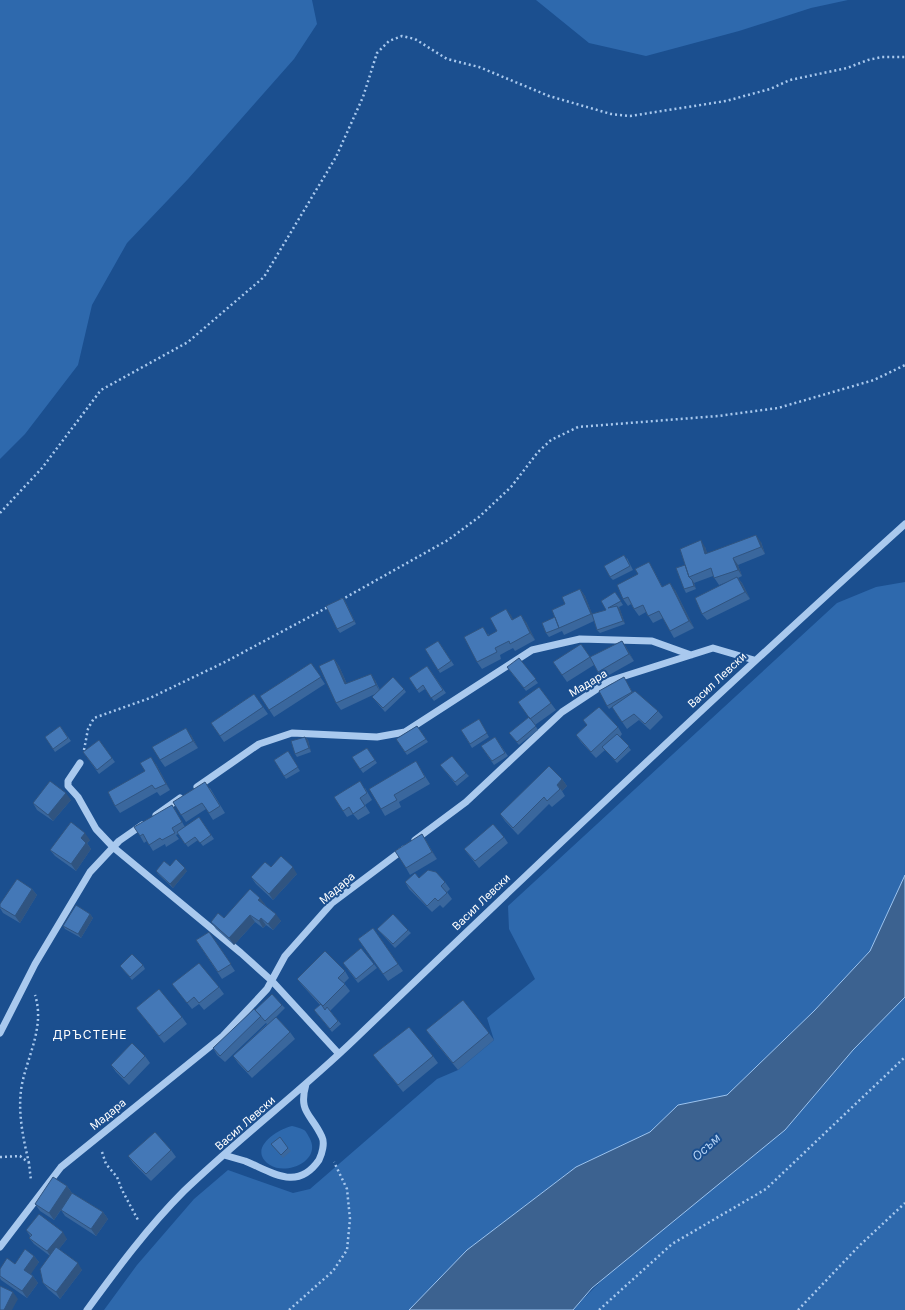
<svg xmlns="http://www.w3.org/2000/svg" width="905" height="1310" font-family="Inter,sans-serif">
<style>
.green{fill:#2e69ad}
.water{fill:#3c6290;stroke:#9cc4f0}
.lines{fill:none;stroke-linecap:round;stroke-linejoin:round}
.path{stroke:#a9c9ee;stroke-width:2.5;stroke-dasharray:2 3;stroke-linecap:butt}
.minor{stroke:#a9c9ee;stroke-width:7}
.wall{fill:#3a679d}
.shaded-wall{fill:#305480}
.building{fill:#4478b7;stroke:#305480}
.labels{text-anchor:middle;dominant-baseline:central;stroke-width:4;stroke-linejoin:round;paint-order:stroke}
.street-label{font-size:11px;fill:#fff;stroke:#1b4f8f}
.neighbourhood-label{font-size:12px;letter-spacing:1px;fill:#fff;stroke:#1b4f8f}
.water-label{font-size:12px;font-style:italic;fill:#b5d3f5;stroke:#1b4f8f}
</style>
<rect width="100%" height="100%" fill="#1b4f8f"/>
<path class="green" d="M 0,0 L 312,0 L 317,24 L 294,59 L 188,179 L 127,243 L 92,305 L 78,365 L 25,434 L 0,459 Z
M 536,0 L 848,0 L 811,8 L 739,31 L 646,56 L 589,43 Z
M 905,582 L 905,875 L 870,951 L 814,1011 L 727,1095 L 678,1105 L 650,1132 L 576,1167 L 467,1250 L 409,1310 L 104,1310 L 137,1265 L 194,1199 L 228,1170 L 293,1193 L 310,1189 L 437,1079 L 458,1070 L 494,1040 L 487,1018 L 535,979 L 509,929 L 508,906 L 837,603 L 876,587 Z
M 905,997 L 905,1310 L 573,1310 C 603,1276 639,1249 673,1218 C 751,1145 830,1073 905,997 Z
M 292,1126 C 296,1127 301,1128 304,1130 C 306,1131 308,1135 309,1137 C 323,1160 287,1176 270,1165 C 246,1149 278,1129 292,1126 Z"/>
<path class="water" d="M 905,875 L 905,997 L 853,1050 L 785,1130 L 592,1288 L 573,1310 L 409,1310 L 467,1250 L 576,1167 L 650,1132 L 678,1105 L 727,1095 L 814,1011 L 870,951 Z"/>
<g class="lines">
<path class="path" d="M 0,513 L 42,468 L 101,390 L 188,342 L 264,277 L 336,157 L 363,97 L 377,53 L 389,41 L 402,36 L 415,39 L 447,59 L 479,67 L 549,96 L 611,114 L 630,116 L 726,101 L 770,89 L 790,80 L 847,68 L 868,60 L 882,57 L 905,57
M 341,600 L 448,540 L 479,517 L 511,487 L 538,452 L 551,440 L 578,427 L 718,416 L 778,408 L 874,380 L 905,365
M 84,750 L 88,729 L 94,718 L 150,698 L 225,662 L 328,607
M 102,1152 L 106,1164 L 117,1177 L 122,1190 L 138,1220
M 0,1157 L 20,1156 L 29,1163 L 31,1181
M 29,1163 C 23,1138 17,1110 22,1084 C 28,1055 45,1026 35,995
M 289,1310 L 333,1271 L 347,1250 L 350,1219 L 347,1189 L 334,1162
M 599,1310 L 672,1244 L 766,1189 L 905,1057
M 798,1310 L 858,1247 L 905,1203"/>
<path class="minor" d="M 80,763 L 68,781 L 68,786 L 78,797 L 96,829 L 113,847 L 241,953 L 272,981 L 339,1054
M 197,787 L 259,744 L 292,733 L 377,737 L 405,732 L 532,650 L 580,639 L 652,641 L 691,655
M 156,815 L 180,798
M 415,840 L 466,802 L 562,712 L 609,681 L 713,648 L 754,660
M 0,1033 L 35,964 L 90,872 L 119,841 L 142,825
M 224,1155 C 231,1157 238,1159 245,1161 C 272,1172 297,1192 319,1160 C 322,1154 325,1143 322,1137 C 311,1113 298,1113 306,1084
M 0,1247 L 61,1167 L 223,1036 L 267,989 L 285,956 L 332,903 L 404,849
M 87,1310 C 117,1269 148,1227 184,1191 C 239,1138 300,1092 355,1039 C 536,865 719,692 905,524"/>
</g>
<path class="wall" d="M 761,542 L 765,554 L 738,565 L 742,576 L 738,578 L 742,583 L 750,599 L 707,620 L 702,614 L 727,582 L 719,585 L 713,576 L 694,583 L 696,589 L 686,593 L 684,589 L 685,565 L 705,547 L 707,553 Z
M 627,558 L 633,570 L 613,580 L 610,577 Z
M 653,569 L 662,587 L 675,590 L 694,628 L 674,638 L 670,631 L 663,618 L 653,623 L 646,612 L 639,616 L 634,609 L 631,604 L 628,606 L 623,599 Z
M 580,589 L 585,596 L 592,614 L 606,610 L 615,592 L 623,605 L 619,607 L 625,624 L 600,633 L 597,630 L 594,621 L 564,635 L 562,631 L 549,637 L 546,633 L 555,617 L 565,604 Z
M 343,598 L 345,601 L 356,624 L 340,633 L 337,629 Z
M 506,609 L 513,620 L 526,622 L 535,640 L 515,651 L 513,648 L 500,655 L 501,659 L 482,669 L 477,662 L 488,633 L 489,636 L 497,631 Z
M 438,641 L 454,665 L 440,673 L 425,649 Z
M 622,641 L 626,647 L 634,661 L 602,679 L 594,665 L 567,682 L 553,662 L 590,657 Z
M 519,658 L 538,683 L 526,691 L 509,670 Z
M 334,659 L 339,666 L 347,684 L 375,680 L 380,690 L 404,689 L 406,692 L 385,712 L 372,697 L 375,694 L 341,710 L 336,703 Z
M 311,663 L 325,684 L 274,717 L 260,696 Z
M 427,666 L 446,693 L 434,701 L 425,689 L 419,693 L 409,678 Z
M 626,681 L 633,693 L 658,711 L 663,717 L 650,730 L 639,720 L 627,729 L 612,707 L 609,709 L 607,706 Z
M 539,687 L 556,710 L 535,725 L 538,730 L 519,745 L 509,733 L 529,717 Z
M 254,694 L 268,714 L 224,742 L 211,723 Z
M 479,719 L 489,737 L 472,748 L 461,730 Z
M 583,720 L 618,727 L 622,734 L 620,737 L 631,750 L 617,763 L 605,750 L 596,758 L 581,742 L 576,735 L 587,725 Z
M 60,726 L 71,741 L 55,752 L 45,737 Z
M 417,726 L 428,742 L 407,755 L 396,739 Z
M 191,735 L 198,748 L 165,767 L 160,760 Z
M 305,737 L 308,740 L 311,752 L 297,757 L 295,754 Z
M 495,737 L 508,756 L 494,765 L 481,746 Z
M 99,740 L 115,762 L 99,774 L 83,752 Z
M 367,748 L 377,763 L 363,773 L 352,757 Z
M 288,751 L 300,771 L 286,779 L 274,760 Z
M 156,764 L 170,790 L 160,796 L 157,792 L 120,813 L 115,806 L 145,771 Z
M 440,765 L 466,773 L 469,776 L 457,786 Z
M 420,768 L 430,784 L 399,802 L 401,807 L 385,816 L 381,809 Z
M 562,779 L 567,786 L 562,791 L 565,796 L 552,807 L 549,804 L 518,835 L 505,821 L 500,814 Z
M 210,788 L 225,813 L 213,820 L 206,809 L 186,822 L 173,802 Z
M 365,788 L 372,800 L 365,805 L 370,813 L 358,820 L 353,814 L 347,817 L 343,811 Z
M 71,800 L 53,821 L 37,810 L 33,803 Z
M 172,805 L 185,827 L 199,817 L 214,839 L 203,846 L 198,840 L 188,847 L 178,834 L 176,835 L 179,839 L 166,847 L 165,844 L 153,851 L 147,841 L 144,843 L 140,836 Z
M 422,834 L 437,859 L 410,875 L 406,868 Z
M 504,837 L 508,843 L 479,868 L 464,849 Z
M 90,840 L 87,843 L 91,849 L 76,871 L 55,856 L 50,850 Z
M 271,867 L 297,874 L 273,900 L 256,884 L 251,877 Z
M 156,871 L 187,871 L 173,888 L 158,874 Z
M 419,878 L 445,882 L 450,889 L 447,892 L 452,899 L 443,908 L 440,905 L 432,912 L 409,889 L 405,882 Z
M 32,889 L 37,895 L 20,923 L 3,913 L 0,908 L 0,904 Z
M 265,904 L 265,905 L 281,921 L 273,930 L 266,925 L 263,928 L 255,922 L 234,945 L 216,929 L 211,922 Z
M 90,914 L 93,918 L 81,938 L 65,929 L 63,926 Z
M 373,928 L 403,971 L 388,981 L 358,939 Z
M 377,929 L 408,930 L 411,933 L 395,948 L 380,932 Z
M 209,932 L 235,971 L 222,979 L 196,940 Z
M 343,963 L 374,964 L 377,968 L 358,983 Z
M 143,965 L 145,969 L 132,980 L 120,966 Z
M 345,971 L 349,978 L 344,983 L 350,991 L 330,1011 L 341,1024 L 332,1032 L 314,1010 L 320,1005 L 302,985 L 297,979 Z
M 172,984 L 219,987 L 224,994 L 204,1010 L 199,1004 L 192,1009 Z
M 282,1005 L 285,1008 L 276,1017 L 290,1032 L 295,1039 L 252,1078 L 238,1063 L 233,1056 L 267,1024 L 265,1022 L 266,1023 L 225,1062 L 217,1055 L 213,1048 L 255,1010 Z
M 136,1008 L 182,1017 L 187,1024 L 164,1043 Z
M 426,1030 L 489,1033 L 494,1040 L 458,1070 L 431,1037 Z
M 373,1055 L 433,1056 L 438,1063 L 403,1092 Z
M 145,1056 L 150,1063 L 129,1085 L 116,1072 L 111,1065 Z
M 271,1144 L 288,1148 L 291,1151 L 283,1158 Z
M 171,1150 L 176,1157 L 151,1181 L 133,1163 L 128,1156 Z
M 67,1186 L 72,1193 L 103,1212 L 108,1219 L 96,1236 L 65,1216 L 61,1210 L 54,1220 L 40,1211 L 35,1204 Z
M 26,1230 L 67,1239 L 59,1249 L 82,1270 L 60,1299 L 48,1289 L 43,1283 L 50,1256 L 34,1244 L 29,1238 L 30,1236 Z
M 34,1256 L 39,1262 L 30,1274 L 33,1276 L 38,1283 L 27,1298 L 1,1280 L 0,1278 L 0,1269 Z"/>
<path class="shaded-wall" d="M 756,535 L 761,542 L 765,554 L 761,547 Z
M 701,540 L 705,547 L 710,560 L 705,554 Z
M 733,558 L 738,565 L 742,576 L 738,570 Z
M 737,577 L 742,583 L 750,599 L 745,592 Z
M 692,580 L 694,583 L 696,589 L 694,586 Z
M 670,583 L 675,590 L 694,628 L 689,621 Z
M 580,589 L 585,596 L 595,621 L 591,614 Z
M 343,598 L 345,601 L 356,624 L 354,621 Z
M 617,606 L 620,609 L 625,624 L 623,621 Z
M 506,609 L 511,615 L 517,627 L 512,620 Z
M 521,615 L 526,622 L 535,640 L 530,633 Z
M 622,641 L 626,647 L 634,661 L 629,654 Z
M 334,659 L 339,666 L 350,691 L 345,684 Z
M 371,674 L 375,680 L 380,692 L 376,685 Z
M 186,728 L 191,735 L 198,748 L 193,741 Z
M 305,737 L 308,740 L 311,752 L 309,748 Z
M 151,757 L 156,764 L 170,790 L 166,784 Z
M 562,779 L 567,786 L 562,791 L 557,785 Z
M 66,793 L 71,800 L 53,821 L 48,815 Z
M 85,833 L 90,840 L 87,843 L 91,849 L 76,871 L 71,864 L 81,838 Z
M 422,834 L 426,841 L 437,859 L 432,852 Z
M 293,867 L 297,874 L 273,900 L 269,894 Z
M 185,868 L 187,871 L 173,888 L 170,884 Z
M 32,889 L 37,895 L 20,923 L 15,916 Z
M 260,898 L 265,904 L 263,907 L 258,900 Z
M 90,914 L 93,918 L 81,938 L 78,934 Z
M 276,914 L 281,921 L 273,930 L 268,924 Z
M 250,915 L 255,922 L 234,945 L 229,938 Z
M 261,918 L 266,925 L 263,928 L 259,921 Z
M 67,1186 L 72,1193 L 54,1220 L 49,1213 Z
M 103,1212 L 108,1219 L 96,1236 L 91,1229 Z
M 63,1232 L 67,1239 L 52,1258 L 47,1251 Z
M 34,1256 L 39,1262 L 29,1277 L 24,1270 Z
M 78,1263 L 82,1270 L 60,1299 L 56,1292 Z
M 33,1276 L 38,1283 L 27,1298 L 22,1291 Z
M 13,1292 L 18,1299 L 12,1310 L 4,1310 Z"/>
<path class="building" d="M 756,535 L 761,547 L 733,558 L 738,570 L 714,578 L 711,568 L 689,577 L 680,549 L 701,540 L 705,554 Z
M 624,555 L 630,566 L 610,577 L 604,566 Z
M 649,562 L 662,587 L 670,583 L 689,621 L 670,631 L 659,611 L 648,616 L 643,605 L 634,609 L 628,597 L 623,599 L 617,585 L 638,574 L 635,569 Z
M 685,565 L 689,577 L 692,580 L 694,586 L 684,589 L 676,568 Z
M 737,577 L 745,592 L 702,614 L 695,598 Z
M 580,589 L 591,614 L 559,628 L 552,610 L 565,604 L 562,597 Z
M 615,592 L 621,601 L 608,608 L 617,606 L 623,621 L 597,630 L 592,614 L 606,610 L 601,601 Z
M 343,598 L 354,621 L 337,629 L 326,606 Z
M 506,609 L 512,620 L 521,615 L 530,633 L 510,644 L 509,641 L 495,648 L 497,652 L 477,662 L 464,637 L 483,627 L 488,636 L 497,631 L 490,618 Z
M 555,617 L 559,628 L 546,633 L 542,623 Z
M 438,641 L 451,661 L 438,670 L 425,649 Z
M 622,641 L 629,654 L 598,672 L 590,657 Z
M 581,644 L 590,657 L 562,675 L 553,662 Z
M 519,658 L 536,679 L 524,688 L 507,667 Z
M 334,659 L 345,684 L 371,674 L 376,685 L 336,703 L 319,666 Z
M 311,663 L 321,677 L 269,710 L 260,696 Z
M 427,666 L 443,690 L 431,698 L 423,685 L 417,690 L 409,678 Z
M 393,677 L 404,689 L 383,708 L 372,697 Z
M 624,677 L 632,692 L 607,706 L 599,691 Z
M 539,687 L 551,703 L 530,719 L 518,702 Z
M 635,691 L 658,711 L 645,724 L 634,714 L 622,722 L 612,707 Z
M 254,694 L 263,707 L 220,736 L 211,723 Z
M 599,707 L 618,727 L 591,752 L 576,735 L 587,725 L 583,720 Z
M 529,717 L 536,726 L 517,742 L 509,733 Z
M 479,719 L 487,733 L 470,744 L 461,730 Z
M 60,726 L 68,738 L 53,749 L 45,737 Z
M 417,726 L 426,739 L 405,752 L 396,739 Z
M 186,728 L 193,741 L 160,760 L 152,747 Z
M 617,734 L 629,746 L 615,760 L 602,747 Z
M 305,737 L 309,748 L 295,754 L 291,741 Z
M 495,737 L 505,753 L 492,761 L 481,746 Z
M 99,740 L 112,758 L 97,770 L 83,752 Z
M 367,748 L 375,760 L 360,769 L 352,757 Z
M 288,751 L 298,767 L 284,776 L 274,760 Z
M 452,756 L 466,773 L 455,782 L 440,765 Z
M 151,757 L 166,784 L 155,789 L 152,785 L 115,806 L 108,792 L 145,771 L 140,763 Z
M 416,761 L 425,777 L 394,795 L 397,800 L 381,809 L 369,789 Z
M 549,766 L 562,779 L 557,785 L 560,789 L 547,801 L 544,797 L 513,828 L 500,814 Z
M 50,781 L 66,793 L 48,815 L 33,803 Z
M 360,781 L 367,793 L 360,798 L 365,806 L 353,814 L 349,807 L 343,811 L 334,797 Z
M 205,782 L 220,806 L 209,813 L 202,803 L 181,815 L 173,802 Z
M 172,805 L 182,822 L 172,828 L 175,833 L 162,840 L 160,838 L 149,845 L 143,834 L 140,836 L 134,827 Z
M 199,817 L 211,835 L 200,843 L 195,837 L 185,844 L 177,832 Z
M 71,822 L 85,833 L 81,838 L 86,843 L 71,864 L 50,850 Z
M 493,824 L 504,837 L 475,861 L 464,849 Z
M 422,834 L 432,852 L 406,868 L 395,851 Z
M 281,856 L 293,867 L 269,894 L 251,877 L 265,862 L 271,867 Z
M 176,859 L 185,868 L 170,884 L 156,871 L 164,861 L 170,866 Z
M 428,870 L 436,872 L 445,882 L 441,886 L 447,893 L 438,901 L 435,898 L 427,906 L 405,882 L 415,873 L 419,878 Z
M 17,879 L 32,889 L 15,916 L 0,907 L 0,904 Z
M 250,889 L 260,898 L 258,900 L 276,914 L 268,924 L 261,918 L 259,921 L 250,915 L 229,938 L 211,922 L 218,913 L 224,918 Z
M 76,905 L 90,914 L 78,934 L 63,926 Z
M 393,914 L 408,930 L 393,944 L 377,929 Z
M 373,928 L 398,964 L 383,974 L 358,939 Z
M 209,932 L 231,964 L 218,972 L 196,940 Z
M 361,948 L 374,964 L 356,979 L 343,963 Z
M 325,951 L 345,971 L 338,978 L 345,984 L 323,1006 L 297,979 Z
M 132,954 L 143,965 L 130,977 L 120,966 Z
M 199,963 L 219,987 L 199,1003 L 194,997 L 187,1003 L 172,984 Z
M 159,989 L 182,1017 L 159,1036 L 136,1008 Z
M 272,994 L 282,1005 L 265,1021 L 255,1010 Z
M 463,1000 L 489,1033 L 453,1063 L 426,1030 Z
M 321,1004 L 325,1010 L 327,1007 L 338,1021 L 330,1029 L 314,1010 Z
M 254,1009 L 261,1016 L 220,1056 L 213,1048 Z
M 276,1017 L 290,1032 L 248,1072 L 233,1056 Z
M 409,1027 L 433,1056 L 398,1085 L 373,1055 Z
M 132,1043 L 145,1056 L 124,1078 L 111,1065 Z
M 155,1132 L 171,1150 L 146,1174 L 128,1156 Z
M 280,1137 L 288,1148 L 281,1155 L 271,1144 Z
M 53,1177 L 67,1186 L 49,1213 L 35,1204 Z
M 72,1193 L 103,1212 L 91,1229 L 61,1210 Z
M 39,1214 L 63,1232 L 47,1251 L 29,1238 L 32,1235 L 26,1230 Z
M 56,1247 L 78,1263 L 56,1292 L 43,1283 L 40,1269 Z
M 25,1249 L 34,1256 L 24,1270 L 33,1276 L 22,1291 L 0,1276 L 0,1269 L 7,1258 L 15,1264 Z
M 0,1286 L 13,1292 L 4,1310 L 0,1310 Z"/>
<g class="labels">
<g class="street-label">
<text transform="translate(717 680) rotate(-43)">Васил Левски</text>
<text transform="translate(588 683) rotate(-31)">Мадара</text>
<text transform="translate(337 888) rotate(-40)">Мадара</text>
<text transform="translate(481 902) rotate(-44)">Васил Левски</text>
<text transform="translate(108 1114) rotate(-39)">Мадара</text>
<text transform="translate(245 1123) rotate(-41)">Васил Левски</text>
</g>
<g class="neighbourhood-label">
<text x="90" y="1034">ДРЪСТЕНЕ</text>
</g>
<g class="water-label">
<text transform="translate(706 1147) rotate(-43)">Осъм</text>
</g>
</g>
</svg>
